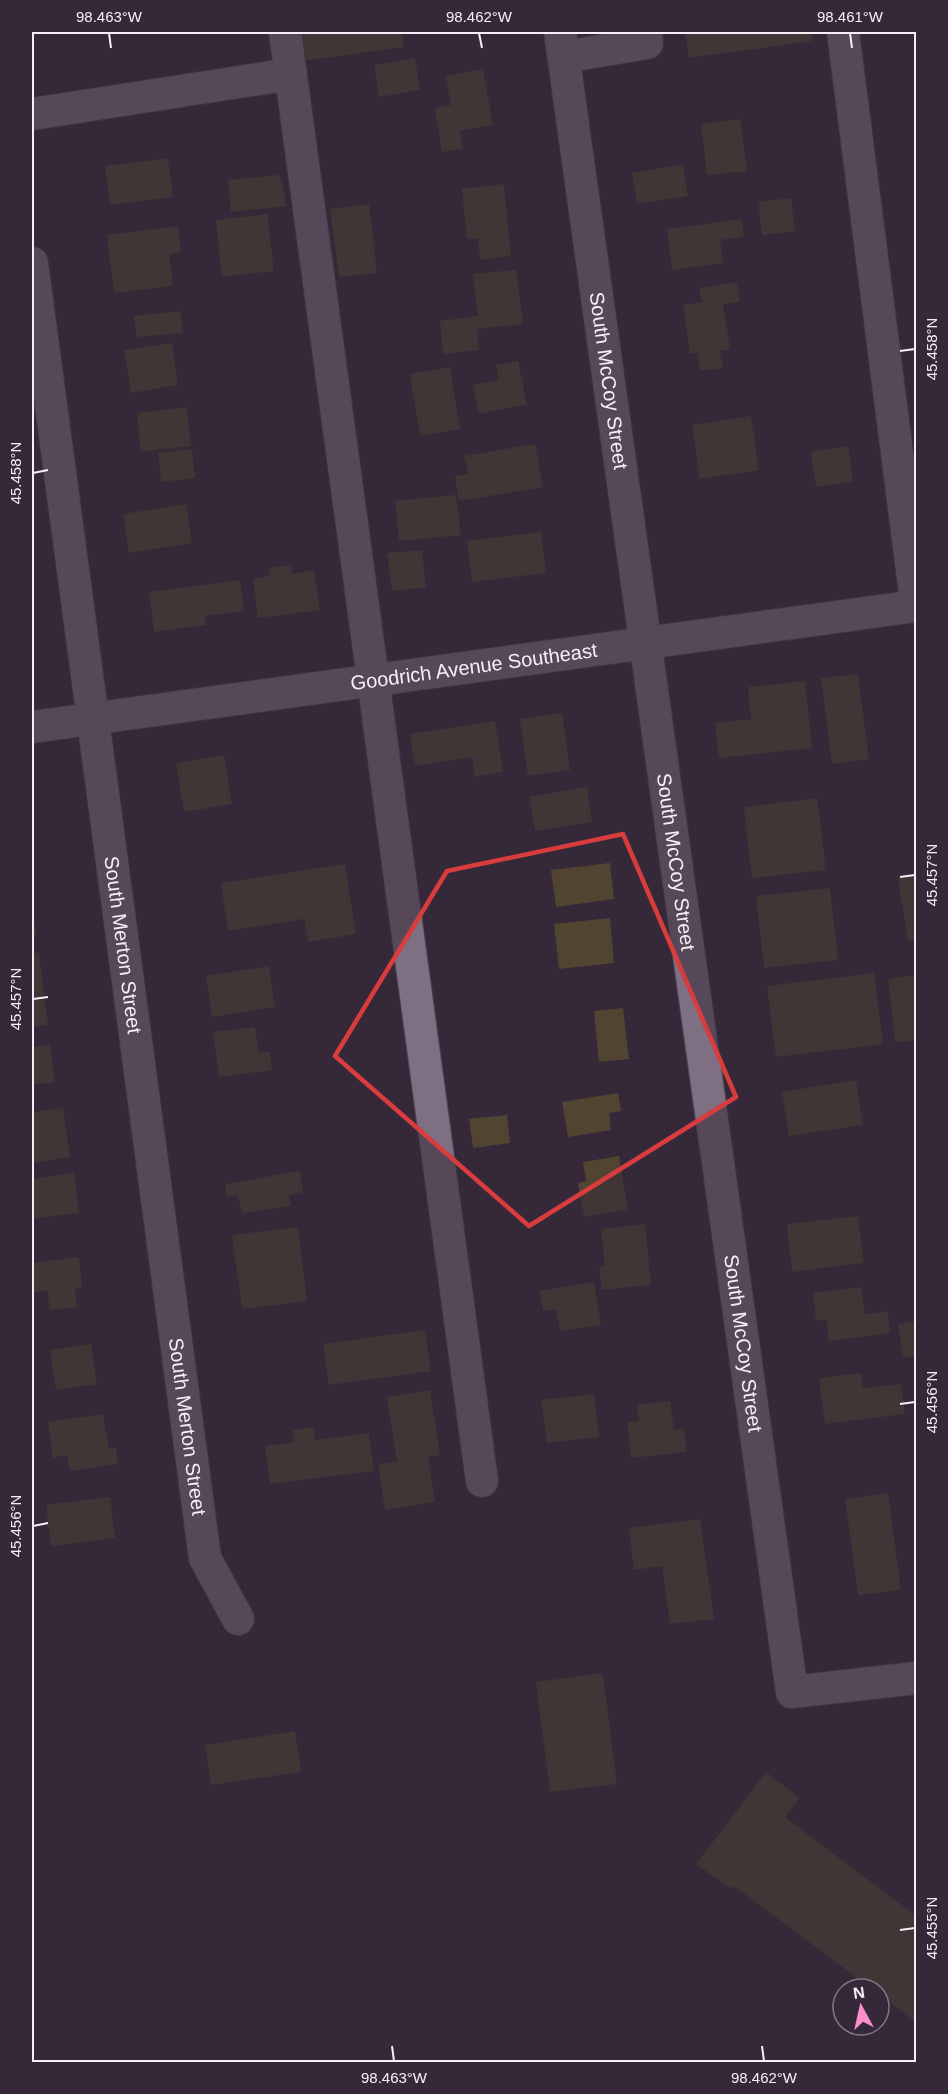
<svg xmlns="http://www.w3.org/2000/svg" width="948" height="2094" font-family="Helvetica,sans-serif">
<style>
.building{fill:#514532}
.lines{fill:none;stroke-linecap:round;stroke-linejoin:round}
.minor-casing{stroke:#514554;stroke-width:34}
.minor{stroke:#7e6f82;stroke-width:32}
.marked{fill:none;stroke:#d93c3d;stroke-width:4.5;stroke-linejoin:round}
.ticks{fill:none;stroke:#f7eef9;stroke-width:2}
.labels{text-anchor:middle;dominant-baseline:central;stroke-width:6;stroke-linejoin:round;paint-order:stroke}
.street-label{font-size:20px;fill:#f7eef9;stroke:#352839}
.neatline{fill:none;stroke:#f7eef9;stroke-width:2}
.ticks-label{font-size:15px;text-anchor:middle;fill:#f7eef9}
</style>
<rect width="100%" height="100%" fill="#352839"/>
<path class="building" d="M 299,32 L 402,32 L 404,47 L 303,61 Z
M 685,32 L 811,32 L 812,41 L 689,58 Z
M 415,58 L 420,90 L 379,97 L 374,65 Z
M 483,69 L 493,125 L 460,131 L 463,149 L 442,152 L 435,108 L 451,105 L 446,76 Z
M 740,119 L 747,171 L 707,175 L 701,124 Z
M 168,158 L 173,197 L 110,205 L 105,166 Z
M 683,164 L 688,196 L 637,204 L 632,173 Z
M 280,175 L 287,206 L 231,212 L 228,180 Z
M 504,184 L 511,256 L 480,260 L 478,238 L 467,239 L 462,189 Z
M 791,198 L 795,231 L 762,235 L 758,202 Z
M 369,204 L 377,273 L 339,277 L 330,209 Z
M 267,214 L 274,271 L 222,277 L 216,220 Z
M 742,219 L 744,237 L 720,240 L 723,263 L 672,270 L 667,229 Z
M 178,226 L 181,252 L 169,254 L 173,286 L 114,293 L 107,235 Z
M 516,270 L 523,324 L 477,329 L 479,350 L 443,354 L 440,321 L 478,316 L 473,274 Z
M 737,282 L 740,302 L 723,304 L 730,349 L 720,351 L 723,368 L 700,371 L 698,352 L 690,354 L 683,305 L 702,302 L 699,288 Z
M 180,311 L 183,333 L 137,337 L 134,316 Z
M 172,343 L 178,385 L 131,393 L 124,350 Z
M 518,361 L 527,404 L 479,414 L 473,385 L 499,380 L 496,365 Z
M 450,367 L 460,429 L 420,436 L 410,374 Z
M 187,407 L 191,446 L 141,452 L 137,413 Z
M 751,416 L 759,470 L 700,479 L 692,425 Z
M 535,444 L 543,487 L 459,501 L 455,476 L 468,474 L 464,456 Z
M 848,446 L 853,481 L 816,487 L 811,452 Z
M 192,449 L 195,478 L 161,482 L 158,453 Z
M 456,495 L 461,535 L 399,541 L 395,501 Z
M 186,504 L 192,543 L 129,553 L 123,514 Z
M 541,532 L 546,573 L 472,582 L 467,541 Z
M 422,550 L 426,587 L 392,591 L 387,553 Z
M 291,565 L 292,574 L 314,570 L 320,610 L 258,618 L 253,579 L 270,576 L 269,568 Z
M 240,580 L 244,611 L 205,616 L 206,625 L 154,632 L 149,592 Z
M 858,674 L 869,759 L 832,764 L 821,678 Z
M 805,681 L 812,748 L 719,758 L 715,723 L 751,719 L 748,687 Z
M 562,713 L 570,770 L 528,776 L 520,719 Z
M 495,721 L 503,772 L 475,777 L 472,757 L 415,766 L 410,734 Z
M 224,755 L 232,804 L 184,812 L 176,763 Z
M 587,787 L 592,822 L 535,831 L 529,797 Z
M 817,798 L 826,870 L 752,878 L 744,807 Z
M 610,863 L 614,899 L 556,907 L 551,870 Z
M 345,864 L 356,934 L 308,942 L 304,919 L 228,931 L 221,883 Z
M 916,876 L 916,940 L 908,941 L 898,879 Z
M 830,888 L 838,960 L 764,968 L 756,896 Z
M 32,907 L 37,936 L 32,937 Z
M 610,918 L 614,963 L 559,969 L 554,924 Z
M 39,952 L 48,1025 L 32,1027 L 32,953 Z
M 269,966 L 275,1007 L 212,1017 L 206,976 Z
M 874,973 L 883,1044 L 776,1057 L 767,986 Z
M 916,975 L 916,1040 L 895,1042 L 888,979 Z
M 623,1008 L 629,1059 L 599,1062 L 594,1011 Z
M 255,1027 L 259,1053 L 270,1052 L 272,1070 L 219,1077 L 213,1032 Z
M 50,1045 L 55,1082 L 32,1085 L 32,1047 Z
M 856,1080 L 863,1125 L 789,1136 L 782,1092 Z
M 618,1093 L 621,1111 L 609,1113 L 611,1130 L 568,1137 L 562,1102 Z
M 63,1108 L 70,1157 L 32,1163 L 32,1112 Z
M 507,1115 L 510,1143 L 473,1148 L 469,1119 Z
M 619,1156 L 628,1209 L 584,1217 L 578,1183 L 586,1181 L 583,1162 Z
M 300,1171 L 303,1192 L 289,1195 L 291,1206 L 242,1213 L 238,1195 L 227,1197 L 225,1184 Z
M 74,1173 L 79,1213 L 32,1219 L 32,1179 Z
M 858,1216 L 864,1263 L 792,1272 L 787,1224 Z
M 645,1224 L 651,1285 L 602,1290 L 599,1267 L 605,1266 L 601,1229 Z
M 298,1227 L 307,1301 L 242,1309 L 232,1235 Z
M 79,1257 L 82,1288 L 75,1289 L 77,1307 L 50,1310 L 47,1291 L 33,1292 L 32,1263 Z
M 594,1282 L 601,1325 L 560,1331 L 556,1309 L 543,1311 L 540,1291 Z
M 861,1287 L 865,1314 L 888,1311 L 890,1333 L 829,1341 L 826,1319 L 816,1321 L 813,1293 Z
M 916,1321 L 916,1356 L 903,1358 L 898,1324 Z
M 425,1330 L 431,1371 L 329,1385 L 323,1344 Z
M 91,1344 L 97,1384 L 56,1390 L 50,1350 Z
M 861,1373 L 863,1388 L 901,1384 L 905,1414 L 825,1424 L 819,1378 Z
M 430,1390 L 440,1455 L 428,1457 L 435,1502 L 385,1510 L 378,1464 L 397,1462 L 387,1397 Z
M 594,1394 L 599,1437 L 547,1443 L 541,1400 Z
M 670,1401 L 674,1430 L 684,1428 L 687,1452 L 631,1458 L 627,1422 L 639,1421 L 637,1405 Z
M 103,1414 L 109,1449 L 116,1448 L 118,1464 L 70,1471 L 67,1455 L 53,1458 L 48,1422 Z
M 313,1427 L 315,1440 L 369,1433 L 374,1471 L 270,1484 L 265,1446 L 294,1442 L 293,1430 Z
M 888,1493 L 901,1590 L 858,1595 L 845,1499 Z
M 110,1497 L 115,1538 L 51,1546 L 46,1505 Z
M 700,1519 L 714,1619 L 670,1624 L 662,1566 L 634,1570 L 629,1528 Z
M 603,1673 L 617,1784 L 550,1792 L 536,1682 Z
M 295,1731 L 301,1772 L 211,1785 L 205,1745 Z
M 766,1772 L 800,1798 L 785,1817 L 916,1916 L 916,2022 L 879,1994 L 879,1989 L 872,1989 L 734,1886 L 731,1889 L 696,1864 Z"/>
<g class="lines">
<defs>
<g id="minor">
<path d="M 285,32 L 482,1481"/>
<path id="s1" d="M 560,32 L 792,1692 L 916,1678"/>
<path d="M 843,32 L 916,601"/>
<path d="M 564,57 L 647,43 L 646,32"/>
<path d="M 32,114 L 291,74"/>
<path id="s2" d="M 32,263 L 205,1558 L 238,1619"/>
<path id="s3" d="M 32,727 L 916,606"/>
</g>
</defs>
<use href="#minor" class="minor-casing"/>
<use href="#minor" class="minor"/>
</g>
<path d="M0 0H948V2094H0ZM 623,834 L 736,1097 L 529,1226 L 335,1056 L 447,871 Z" fill="#352839" fill-opacity=".55" fill-rule="evenodd"/>
<path class="marked" d="M 623,834 L 736,1097 L 529,1226 L 335,1056 L 447,871 Z"/>
<path class="ticks" d="M 109,33 L 111,48M 479,33 L 482,48M 850,33 L 852,48M 900,351 L 915,349M 33,473 L 48,470M 900,877 L 915,875M 33,999 L 48,997M 900,1404 L 915,1402M 33,1526 L 48,1523M 900,1930 L 915,1928M 392,2046 L 394,2061M 762,2046 L 764,2061"/>
<g class="labels">
<g class="street-label">
<text stroke="none"><textPath href="#s1" startOffset="352">South McCoy Street</textPath></text>
<text stroke="none"><textPath href="#s3" startOffset="446">Goodrich Avenue Southeast</textPath></text>
<text stroke="none"><textPath href="#s1" startOffset="838">South McCoy Street</textPath></text>
<text stroke="none"><textPath href="#s2" startOffset="688">South Merton Street</textPath></text>
<text stroke="none"><textPath href="#s1" startOffset="1324">South McCoy Street</textPath></text>
<text stroke="none"><textPath href="#s2" startOffset="1174">South Merton Street</textPath></text>
</g>
</g>
<rect width="948" height="2094" fill="none" stroke="#352839" stroke-width="66"/>
<g transform="translate(861 2007) rotate(352)"><circle r="28" fill="#352839" stroke="#837786" stroke-width="1.5"/>
<path d="M0-4.5L10 22L0 15L-10 22Z" fill="#fa8fc8"/>
<text y="-9" font-size="16" font-weight="bold" text-anchor="middle" fill="#f7eef9">N</text>
</g>
<rect x="33" y="33" width="882" height="2028" class="neatline"/>
<g class="ticks-label">
<text x="109" y="22">98.463°W</text>
<text x="479" y="22">98.462°W</text>
<text x="850" y="22">98.461°W</text>
<text transform="translate(932 349) rotate(-90)" y="5">45.458°N</text>
<text transform="translate(16 473) rotate(-90)" y="5">45.458°N</text>
<text transform="translate(932 875) rotate(-90)" y="5">45.457°N</text>
<text transform="translate(16 999) rotate(-90)" y="5">45.457°N</text>
<text transform="translate(932 1402) rotate(-90)" y="5">45.456°N</text>
<text transform="translate(16 1526) rotate(-90)" y="5">45.456°N</text>
<text transform="translate(932 1928) rotate(-90)" y="5">45.455°N</text>
<text x="394" y="2083">98.463°W</text>
<text x="764" y="2083">98.462°W</text>
</g>
</svg>
